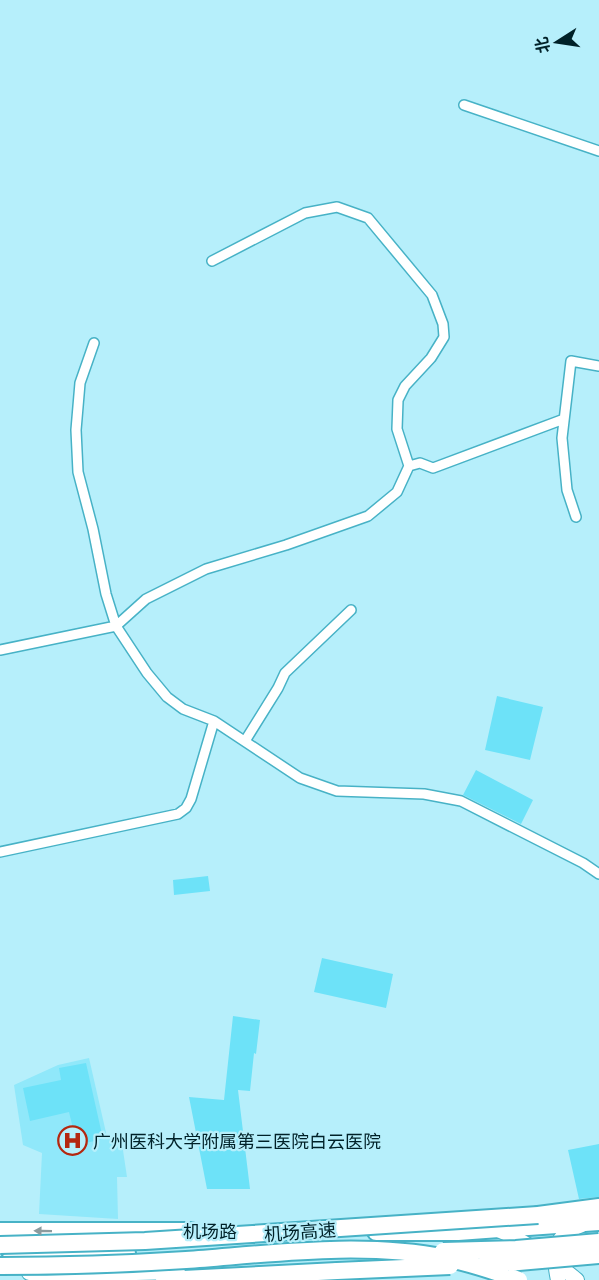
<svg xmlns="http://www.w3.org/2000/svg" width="599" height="1280" font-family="'Work Sans','Noto Sans SC',sans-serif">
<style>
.built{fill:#90e8fa}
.building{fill:#6de2f8}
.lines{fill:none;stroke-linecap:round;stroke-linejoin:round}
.street-casing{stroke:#47b2c6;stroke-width:12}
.secondary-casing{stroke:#47b2c6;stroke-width:16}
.highway-casing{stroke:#47b2c6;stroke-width:20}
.street{stroke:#fff;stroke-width:9}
.secondary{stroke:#fff;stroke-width:14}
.highway{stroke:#fff;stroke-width:16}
.highway-bridge-casing{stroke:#47b2c6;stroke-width:20;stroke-linecap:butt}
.highway-bridge{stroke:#fff;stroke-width:16}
.oneway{fill:#8c9b9e}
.labels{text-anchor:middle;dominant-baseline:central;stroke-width:4.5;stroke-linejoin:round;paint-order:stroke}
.poi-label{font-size:18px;fill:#002128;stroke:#b6effb;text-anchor:start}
.street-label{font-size:18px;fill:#002128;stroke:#b6effb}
</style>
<rect width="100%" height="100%" fill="#b6effb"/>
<path class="built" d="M 89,1058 L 107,1137 L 121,1137 L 127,1177 L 117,1177 L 118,1219 L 39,1214 L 42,1153 L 23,1145 L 14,1085 L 58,1065 Z"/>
<path class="building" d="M 497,696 L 543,707 L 530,760 L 485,750 Z
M 476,770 L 533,800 L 521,824 L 463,795 Z
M 208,876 L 210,891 L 174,895 L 173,880 Z
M 322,958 L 393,974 L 386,1008 L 314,992 Z
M 233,1016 L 260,1020 L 256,1054 L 254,1053 L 250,1091 L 238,1090 L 250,1189 L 207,1189 L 189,1097 L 224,1100 Z
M 86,1063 L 103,1139 L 77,1145 L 69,1112 L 30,1121 L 23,1088 L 61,1080 L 59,1068 Z
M 599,1144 L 599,1197 L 579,1199 L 568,1150 Z"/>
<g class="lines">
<defs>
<path id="street" d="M 464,105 L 599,151
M 94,343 L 80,383 L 76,430 L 78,472 L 93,529 L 106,594 L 116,626 L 147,673 L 167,697 L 183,709 L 214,721 L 300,778 L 337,791 L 424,794 L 461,801 L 583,863 L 599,874
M 409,466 L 420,463 L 433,468 L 564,419
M 576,517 L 567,490 L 562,438 L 571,361 L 599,366
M 0,650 L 116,626 L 146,599 L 206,569 L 286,545 L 368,516 L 397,492 L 409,466 L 397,429 L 398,400 L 405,386 L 431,358 L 444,337 L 443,324 L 432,295 L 368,218 L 337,207 L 305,213 L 212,261
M 245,741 L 278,688 L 285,673 L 351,610
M 0,852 L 178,814 L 186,808 L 191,799 L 214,721"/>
<path id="secondary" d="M 498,1230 C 528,1242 552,1259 577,1280
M 29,1273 L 93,1274 L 178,1272
M 558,1280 C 552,1252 552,1236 582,1225"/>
<path id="highway" d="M 538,1215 L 599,1207
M 0,1231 L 191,1231
M 376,1232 L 458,1232 L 599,1222
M 10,1260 L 61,1254 L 127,1253
M 164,1280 L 337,1271"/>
</defs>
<use href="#street" class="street-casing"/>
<use href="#secondary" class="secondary-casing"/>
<use href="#highway" class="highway-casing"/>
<use href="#street" class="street"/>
<use href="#secondary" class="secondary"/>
<use href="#highway" class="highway"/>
<defs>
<path id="highway-bridge" d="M 0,1245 L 145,1241 L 538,1215
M 443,1251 L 516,1249 L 599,1242
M 484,1265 L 599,1255
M 0,1266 C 62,1266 124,1264 186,1260 C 269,1254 363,1241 445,1258 C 470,1263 494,1271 519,1280
M 337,1271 L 450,1266"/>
</defs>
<use href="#highway-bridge" class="highway-bridge-casing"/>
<use href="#highway-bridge" class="highway-bridge"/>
</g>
<defs><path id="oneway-solid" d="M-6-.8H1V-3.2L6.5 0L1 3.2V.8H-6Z" transform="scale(1.5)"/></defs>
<use class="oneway" href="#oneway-solid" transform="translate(43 1231) rotate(-179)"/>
<defs>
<symbol id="hospital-ring" viewBox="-11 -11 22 22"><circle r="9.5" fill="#b6effb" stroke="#b4270f" stroke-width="1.5"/><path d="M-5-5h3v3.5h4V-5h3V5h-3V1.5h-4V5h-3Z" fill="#b4270f"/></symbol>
</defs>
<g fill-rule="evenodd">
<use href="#hospital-ring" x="56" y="1124" width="33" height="33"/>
</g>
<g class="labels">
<g class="poi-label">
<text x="93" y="1141">广州医科大学附属第三医院白云医院</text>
</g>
<g class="street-label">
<text x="210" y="1231">机场路</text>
<text transform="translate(300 1232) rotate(-4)">机场高速</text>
</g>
</g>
<g transform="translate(557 42) rotate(258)" stroke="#b6effb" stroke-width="4.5" paint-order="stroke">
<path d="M0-4.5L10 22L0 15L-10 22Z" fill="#002128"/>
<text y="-9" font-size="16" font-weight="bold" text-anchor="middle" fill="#002128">北</text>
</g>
</svg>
